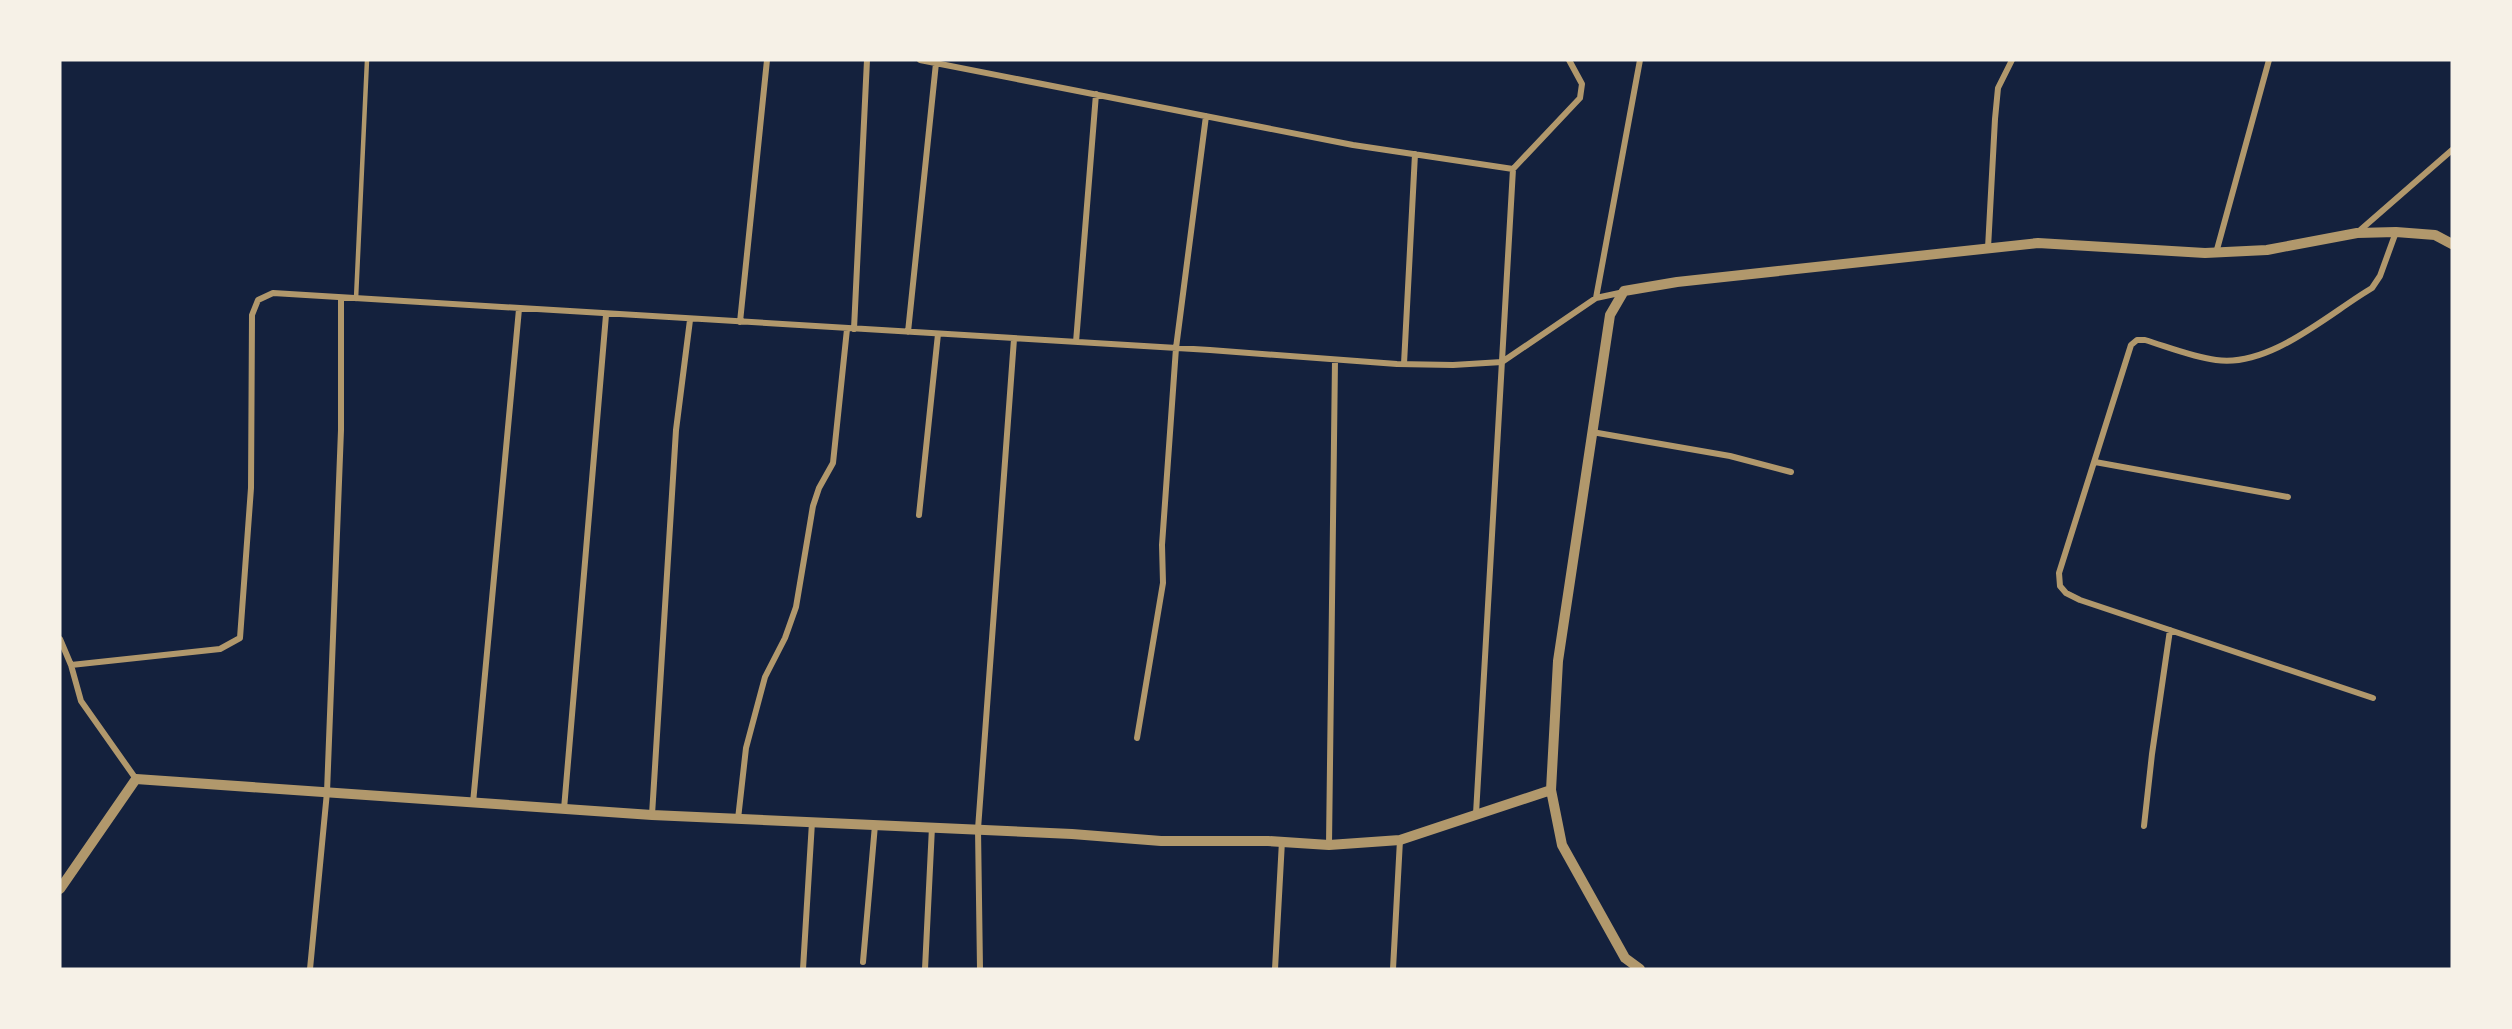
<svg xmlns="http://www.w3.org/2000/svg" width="2512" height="1029" font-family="Roboto,sans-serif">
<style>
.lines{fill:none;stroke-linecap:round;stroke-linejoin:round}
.service{stroke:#b1986c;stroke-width:4.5}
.minor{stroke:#b1986c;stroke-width:6}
.tertiary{stroke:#b1986c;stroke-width:10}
</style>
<rect width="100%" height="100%" fill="#14213d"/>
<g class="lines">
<path class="service" d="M 356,299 L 367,60"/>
<path class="minor" d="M 920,60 L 1353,145 L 1513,169 L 1476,814
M 1513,169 L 1580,98 L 1582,84 L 1569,60
M 2358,232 L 2452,150
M 1988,248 L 1995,119 L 1998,88 L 2012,60
M 2216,253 L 2269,60
M 1596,298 L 1640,60
M 740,322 L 767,60
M 854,329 L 867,60
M 908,332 L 936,63
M 1076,342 L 1096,94
M 1404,364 L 1415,154
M 1592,432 L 1730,456 L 1791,472
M 2095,462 L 2288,497
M 919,515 L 938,334
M 60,639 L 71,665 L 81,701 L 136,779
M 71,665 L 220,649 L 240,638 L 251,488 L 252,315 L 258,300 L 273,293 L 1210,350 L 1397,364 L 1453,365 L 1502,362 L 1596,298 L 1624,292
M 2373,698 L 2080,600 L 2066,593 L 2060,586 L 2059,573 L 2131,345 L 2137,340 L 2145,340 C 2168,347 2193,357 2216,360 C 2270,368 2328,314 2372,288 L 2380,276 L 2396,232
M 1137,738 L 1163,583 L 1162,545 L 1176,348 L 1206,116
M 473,803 L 519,309
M 564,809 L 606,315
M 652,815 L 676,430 L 690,320
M 738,819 L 746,748 L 765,677 L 785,638 L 796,607 L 813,506 L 819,488 L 833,463 L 847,329
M 2144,826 L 2152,754 L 2170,630
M 1329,845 L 1335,360
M 863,962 L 875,825
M 310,969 L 327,792 L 341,430 L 341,299
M 803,969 L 812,822
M 925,969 L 932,827
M 980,969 L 978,829 L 1014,339
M 1275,969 L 1282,841
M 1393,969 L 1400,840"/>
<path class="tertiary" d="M 60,889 L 136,779 L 652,815 L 1072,834 L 1161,841 L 1268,841 L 1329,845 L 1400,840 L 1551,790
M 1640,969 L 1625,958 L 1562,845 L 1551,790 L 1558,661 L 1610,315 L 1624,291 L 1677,282 L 2038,243 L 2205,253 L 2267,250 L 2357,233 L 2396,232 L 2435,235 L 2452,244"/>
</g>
<rect width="2512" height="1029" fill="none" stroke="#f6f1e7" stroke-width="123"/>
</svg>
